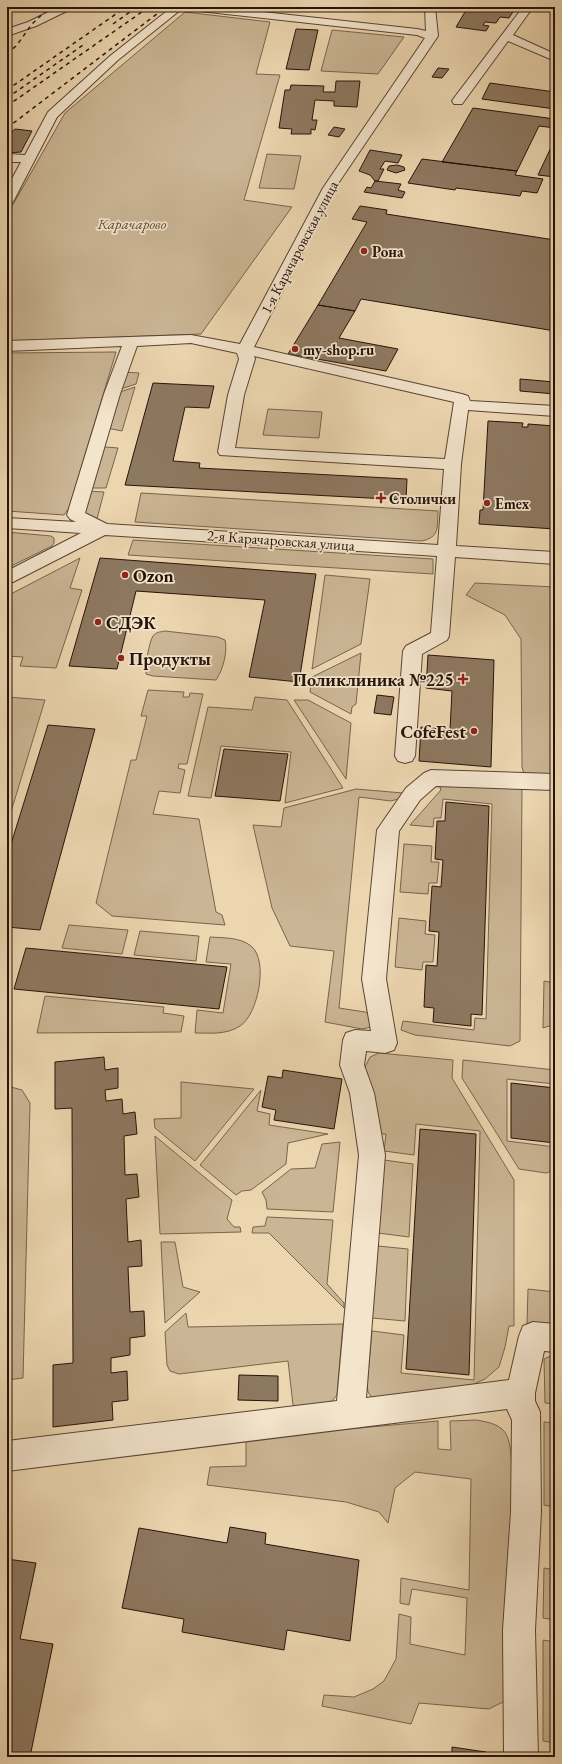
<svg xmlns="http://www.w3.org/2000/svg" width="562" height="1764" font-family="'EB Garamond',serif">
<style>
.green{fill:#cab594;stroke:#78644e}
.building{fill:#8d7860;stroke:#261309}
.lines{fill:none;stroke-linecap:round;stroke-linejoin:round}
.minor-casing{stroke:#584433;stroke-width:2}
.minor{fill:#f3e4cc;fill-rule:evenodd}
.rail{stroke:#261309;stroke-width:1.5;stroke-dasharray:4 4;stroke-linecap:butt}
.poi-dot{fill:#8f2418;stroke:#f3e4cc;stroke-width:1.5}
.labels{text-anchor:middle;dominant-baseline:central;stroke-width:3.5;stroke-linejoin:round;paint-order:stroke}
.far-park-label{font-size:15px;font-style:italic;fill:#5f4c3a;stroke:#f3e4cc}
.far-street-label{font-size:15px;fill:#261309;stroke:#f3e4cc}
.far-poi-label{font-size:15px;font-weight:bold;fill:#261309;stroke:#f3e4cc;text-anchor:start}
.poi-label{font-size:18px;font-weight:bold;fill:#261309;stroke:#f3e4cc;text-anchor:start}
</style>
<rect width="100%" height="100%" fill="#ecd6b0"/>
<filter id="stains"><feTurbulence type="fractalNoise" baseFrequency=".005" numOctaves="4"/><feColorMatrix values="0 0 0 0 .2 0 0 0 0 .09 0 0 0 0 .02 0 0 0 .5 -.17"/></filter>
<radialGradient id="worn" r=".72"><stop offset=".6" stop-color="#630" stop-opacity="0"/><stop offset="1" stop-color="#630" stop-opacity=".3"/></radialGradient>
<path class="green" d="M 185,12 L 270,22 L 256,74 L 280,75 L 244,200 L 292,207 L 201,334 L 7,341 L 7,217 L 11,208 L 65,113 Z
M 332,30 L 404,37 L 378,74 L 321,71 Z
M 267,154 L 301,156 L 294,189 L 259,188 Z
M 116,352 L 75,488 L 69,508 L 64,515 L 7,511 L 7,353 Z
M 124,372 L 139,373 L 136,384 L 118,390 Z
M 135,387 L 122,431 L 107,428 L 117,393 Z
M 268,409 L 322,412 L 319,438 L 263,435 Z
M 106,447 L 118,448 L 106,488 L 88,488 L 101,448 Z
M 88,491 L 104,492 L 97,519 L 82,512 Z
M 141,493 L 438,511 C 437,527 440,537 422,541 L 135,522 Z
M 7,532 L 51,536 L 54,538 L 54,543 L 52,546 L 7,568 Z
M 133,540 L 433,559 L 433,574 L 128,555 Z
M 80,558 L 70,588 L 82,590 L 56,668 L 20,666 L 23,657 L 7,656 L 7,596 Z
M 325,575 L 370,579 L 361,644 L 312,669 Z
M 475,583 L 555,587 L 555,776 L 524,774 L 522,767 L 521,639 L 505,615 L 466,595 Z
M 165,631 L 218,637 L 225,640 C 228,651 223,670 216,680 L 153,676 L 146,674 C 145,666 149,642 153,636 C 156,632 160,632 165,631 Z
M 361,653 L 356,704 L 352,707 L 351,714 L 310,692 L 312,677 Z
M 148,690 L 184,692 L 183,697 L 189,697 L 190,693 L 203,694 L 187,764 L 179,764 L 178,768 L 185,770 L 180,793 L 159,791 L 153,814 L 199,819 L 216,912 L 222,915 L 225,925 L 112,916 L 96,903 L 131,760 L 136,760 L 147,716 L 141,716 Z
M 7,697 L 45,700 L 7,825 Z
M 255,697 L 287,700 L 343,788 L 285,803 L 291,752 L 221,746 L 211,798 L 188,796 L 208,707 L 252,710 Z
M 294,700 L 308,700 L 351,723 L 346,779 Z
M 439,785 L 520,787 L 522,789 L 520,1041 L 510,1046 L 415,1035 L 401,1030 L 403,1021 L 474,1030 L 475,1018 L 486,1019 L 492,804 L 443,799 L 441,818 L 434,818 L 433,827 L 410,825 L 441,790 Z
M 356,789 L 403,793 L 398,799 L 391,801 L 359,797 L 339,1008 L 365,1012 L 373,1015 L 371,1027 L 362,1029 L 325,1022 L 334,951 L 290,946 L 272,908 L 253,825 L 281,827 L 284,808 Z
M 404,844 L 432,846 L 431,862 L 439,862 L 437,883 L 429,883 L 428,894 L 400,892 Z
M 399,918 L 426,921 L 425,934 L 435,935 L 433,962 L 423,962 L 422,970 L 395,967 Z
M 69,925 L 128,930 L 122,954 L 62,948 Z
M 140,931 L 199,936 L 196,961 L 134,955 Z
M 210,937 C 223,938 240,937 251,946 C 269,960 258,1015 240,1026 C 226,1035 211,1033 195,1033 L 197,1010 L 223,1013 L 231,964 L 206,962 Z
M 544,981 L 555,983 L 555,1024 L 543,1028 Z
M 45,996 L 164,1007 L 163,1013 L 184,1016 L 181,1032 L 37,1033 Z
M 379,1053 L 453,1060 L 452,1078 L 514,1180 L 514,1326 L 509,1326 L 505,1347 L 499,1367 L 485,1379 L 467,1387 L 372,1398 L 368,1392 L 367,1385 L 372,1331 L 404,1335 L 401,1373 L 474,1380 L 480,1131 L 416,1124 L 414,1155 L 384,1151 L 386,1134 L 376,1134 L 365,1077 L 365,1067 L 370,1057 Z
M 463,1060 L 555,1070 L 555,1084 L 507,1079 L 507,1141 L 555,1147 L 555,1170 L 546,1173 L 519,1169 L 462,1078 Z
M 181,1082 L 254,1089 L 195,1161 L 155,1128 L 154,1119 L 181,1118 Z
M 7,1086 L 22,1090 L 30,1103 L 23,1378 L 7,1380 Z
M 261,1090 L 257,1111 L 270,1114 L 269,1125 L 328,1134 L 288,1143 L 286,1164 L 251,1190 L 242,1191 L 236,1195 L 200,1165 Z
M 155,1136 L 232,1200 L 227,1219 L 234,1227 L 240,1227 L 241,1232 L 160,1234 Z
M 340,1142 L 333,1212 L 267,1209 L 266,1200 L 262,1192 L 291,1169 L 315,1168 L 322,1144 Z
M 384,1160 L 413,1164 L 409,1237 L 378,1233 Z
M 267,1217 L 333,1220 L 327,1284 L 344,1303 L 344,1308 L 269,1233 L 252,1233 L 253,1227 L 265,1226 Z
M 161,1242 L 175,1242 L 183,1287 L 200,1292 L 165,1323 Z
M 378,1246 L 408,1249 L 405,1321 L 372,1318 Z
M 528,1289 L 555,1292 L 555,1327 L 527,1324 Z
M 186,1313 L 188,1327 L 343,1324 L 337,1395 L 331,1402 L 303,1411 L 293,1405 L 288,1361 L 179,1374 L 170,1371 L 167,1365 L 165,1332 Z
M 555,1354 L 555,1404 L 545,1403 L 544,1359 Z
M 476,1420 C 509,1425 509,1434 512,1465 L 508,1683 L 503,1702 L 489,1709 L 419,1703 L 411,1724 L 322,1706 L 324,1695 L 354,1697 L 373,1689 L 384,1681 L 396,1659 L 399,1614 L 411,1617 L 410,1644 L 465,1655 L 467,1598 L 412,1589 L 409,1605 L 400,1603 L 401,1578 L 469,1590 L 471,1479 L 415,1472 L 395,1488 L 388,1523 L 379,1512 L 346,1502 L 207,1485 L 210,1467 L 246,1466 L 246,1438 L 438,1421 L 438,1449 L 451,1450 L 450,1421 Z
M 544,1422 L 555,1423 L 555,1507 L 544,1505 Z
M 544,1568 L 555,1570 L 555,1620 L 543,1618 Z
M 543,1640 L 555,1642 L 555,1743 L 543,1741 Z"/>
<path class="building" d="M 468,7 L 516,7 L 509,18 L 500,17 L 496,23 L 485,22 L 483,25 L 489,26 L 486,31 L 456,27 Z
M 296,29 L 318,30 L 309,70 L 286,69 Z
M 438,68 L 449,69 L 442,78 L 432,77 Z
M 336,81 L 360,81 L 357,107 L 334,106 L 334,101 L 315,100 L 312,120 L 317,120 L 315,130 L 311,129 L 311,134 L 291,134 L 292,129 L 279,128 L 285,90 L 290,90 L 291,85 L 324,86 L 323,92 L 335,92 Z
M 490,83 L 555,92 L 555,109 L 482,99 Z
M 473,108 L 555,119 L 555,128 L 539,126 L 517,171 L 442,162 Z
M 334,127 L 345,129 L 339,137 L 328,135 Z
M 15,129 L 32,131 L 21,152 L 7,153 L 7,136 Z
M 555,139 L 555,177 L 538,175 Z
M 370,150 L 402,155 L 398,163 L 385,161 L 380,169 L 384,169 L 378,181 L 375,181 L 370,175 L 359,171 Z
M 422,159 L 517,171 L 515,175 L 543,179 L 537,193 L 522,191 L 520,196 L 456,188 L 455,190 L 408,183 Z
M 397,165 L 404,167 L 405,170 L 396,173 L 387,170 L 389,166 Z
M 375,181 L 401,184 L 398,190 L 405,192 L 402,198 L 364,192 L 367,187 L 371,188 Z
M 360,206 L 387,210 L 386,214 L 555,240 L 555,331 L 361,299 L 355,311 L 318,305 L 367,222 L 352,219 Z
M 318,305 L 355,311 L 339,338 L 398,349 L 386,371 L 288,354 Z
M 520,379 L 555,382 L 555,394 L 520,391 Z
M 153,383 L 214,386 L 209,408 L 185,407 L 173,461 L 200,463 L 199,468 L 407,479 L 406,500 L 125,485 Z
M 488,421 L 523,423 L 522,427 L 528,427 L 528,424 L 555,426 L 555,529 L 479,524 L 480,510 L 483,510 Z
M 100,558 L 316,574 L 299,682 L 249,677 L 265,600 L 136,591 L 117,669 L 69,666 Z
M 428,655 L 494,660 L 491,767 L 419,761 L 421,727 L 450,730 L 452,691 L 426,688 Z
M 377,695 L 394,697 L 391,715 L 374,713 Z
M 48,725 L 95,729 L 40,930 L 7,927 L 7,857 Z
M 224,749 L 288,754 L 280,801 L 215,796 Z
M 446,802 L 489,806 L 482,1015 L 471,1014 L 471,1026 L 433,1022 L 434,1008 L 424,1007 L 426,965 L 437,966 L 439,932 L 429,931 L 432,886 L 441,887 L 443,860 L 435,859 L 437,821 L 445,821 Z
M 26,948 L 227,967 L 219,1009 L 14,989 Z
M 104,1057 L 105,1070 L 118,1068 L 118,1088 L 105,1090 L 106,1101 L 122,1099 L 123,1114 L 135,1112 L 137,1134 L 124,1136 L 125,1175 L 137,1174 L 139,1197 L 126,1199 L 128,1242 L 141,1240 L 142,1266 L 128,1267 L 130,1312 L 144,1311 L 145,1336 L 130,1338 L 130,1355 L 111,1358 L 111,1373 L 127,1371 L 128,1400 L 112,1402 L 113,1420 L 53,1427 L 53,1365 L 73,1363 L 72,1108 L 55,1109 L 55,1062 Z
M 283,1070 L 342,1079 L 334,1129 L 274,1120 L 276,1110 L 262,1107 L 268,1076 L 282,1078 Z
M 511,1083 L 555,1088 L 555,1143 L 511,1138 Z
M 420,1129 L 476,1134 L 469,1375 L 406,1369 Z
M 239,1375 L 278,1376 L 278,1401 L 238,1400 Z
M 230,1527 L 266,1533 L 265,1544 L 359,1560 L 350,1641 L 287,1630 L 284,1650 L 182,1632 L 184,1619 L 122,1608 L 139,1528 L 227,1543 Z
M 7,1559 L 36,1563 L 20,1639 L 53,1644 L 30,1757 L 7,1757 Z
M 452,1747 L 486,1752 L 485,1757 L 452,1757 Z"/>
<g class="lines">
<defs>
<path id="minor" d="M 59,7 L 72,7 L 71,9 L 36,26 L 7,36 L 7,29 L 28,22 Z
M 172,7 L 184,7 L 118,60 L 57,117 L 14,200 L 12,203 L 7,204 L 7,188 L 21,162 L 7,162 L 7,154 L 25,155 L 48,112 L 110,56 Z
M 185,7 L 219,7 L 417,29 L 426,31 L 425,7 L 435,7 L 438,36 L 335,188 L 254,347 L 462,394 L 468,396 L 470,401 L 555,406 L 555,416 L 468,410 L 461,464 L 456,546 L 555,552 L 555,564 L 455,557 L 449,636 L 447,640 L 422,654 L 415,756 L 412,761 L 405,763 L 398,761 L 395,756 L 403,651 L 406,646 L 431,633 L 437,556 L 105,535 L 13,582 L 7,584 L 7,571 L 81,533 L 7,528 L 7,518 L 76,522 L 70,519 L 67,515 L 104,394 L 122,346 L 7,351 L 7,341 L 191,335 L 240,344 L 323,188 L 425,38 L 417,35 L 190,10 ZM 191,343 L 237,353 L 239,359 L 228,395 L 218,452 L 220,455 L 444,469 L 438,545 L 107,524 L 85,513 L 120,394 L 137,346 ZM 254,356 L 454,402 L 445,459 L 235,448 L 244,395 L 255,359 Z
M 523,7 L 533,7 L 513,35 L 555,54 L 555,61 L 508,41 L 462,104 L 454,104 L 452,101 L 454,98 Z
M 431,770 L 555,774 L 555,790 L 436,786 L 420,800 L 399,831 L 386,979 L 397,1043 L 394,1050 L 385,1053 L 366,1051 L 364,1065 L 374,1093 L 385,1155 L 366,1398 L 509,1380 L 519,1336 L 523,1326 L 533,1322 L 555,1324 L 555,1352 L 544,1351 L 535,1393 L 535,1401 L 540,1412 L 541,1512 L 535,1630 L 538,1757 L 504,1757 L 503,1630 L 511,1512 L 512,1420 L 507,1409 L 7,1471 L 7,1441 L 337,1401 L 359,1155 L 350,1093 L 340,1065 L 343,1040 L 346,1033 L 355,1030 L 371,1031 L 362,979 L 377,830 L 406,788 L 424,773 Z"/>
</defs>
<use href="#minor" class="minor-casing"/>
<use href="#minor" class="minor"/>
<path class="rail" d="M 113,24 L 137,7
M 7,54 L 17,45 L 32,24 L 50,7
M 7,90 L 126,7
M 7,98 L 86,43
M 7,106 L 149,7
M 7,128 L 166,7"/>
</g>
<g class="poi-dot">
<circle cx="364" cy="251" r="4"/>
<circle cx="295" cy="349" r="4"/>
<path d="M379 492h4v4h4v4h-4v4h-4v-4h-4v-4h4z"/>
<circle cx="487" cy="503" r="4"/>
<circle cx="125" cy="575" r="4"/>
<circle cx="98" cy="622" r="4"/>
<circle cx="121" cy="658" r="4"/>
<path d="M461 673h4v4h4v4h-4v4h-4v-4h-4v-4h4z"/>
<circle cx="474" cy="731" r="4"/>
</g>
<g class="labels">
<g class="far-park-label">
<text x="132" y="223">Карачарово</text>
</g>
<g class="far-street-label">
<text transform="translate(299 247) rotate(-62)">1-я Карачаровская улица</text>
<text transform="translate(281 540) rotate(4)">2-я Карачаровская улица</text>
</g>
<g class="far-poi-label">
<text x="372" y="251">Рона</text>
<text x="303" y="349">my-shop.ru</text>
<text x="389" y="498">Столички</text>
<text x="495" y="503">Emex</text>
</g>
<g class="poi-label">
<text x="133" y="575">Ozon</text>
<text x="106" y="622">СДЭК</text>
<text x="129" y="658">Продукты</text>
<text x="454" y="679" text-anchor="end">Поликлиника №225</text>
<text x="466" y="731" text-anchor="end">CofeFest</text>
</g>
</g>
<rect width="562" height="1764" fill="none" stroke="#ecd6b0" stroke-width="24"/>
<rect x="8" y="8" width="546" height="1748" fill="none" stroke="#261309" stroke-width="2"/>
<rect x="12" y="12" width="538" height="1740" fill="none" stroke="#261309"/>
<rect width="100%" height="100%" filter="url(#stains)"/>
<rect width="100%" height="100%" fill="url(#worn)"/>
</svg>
